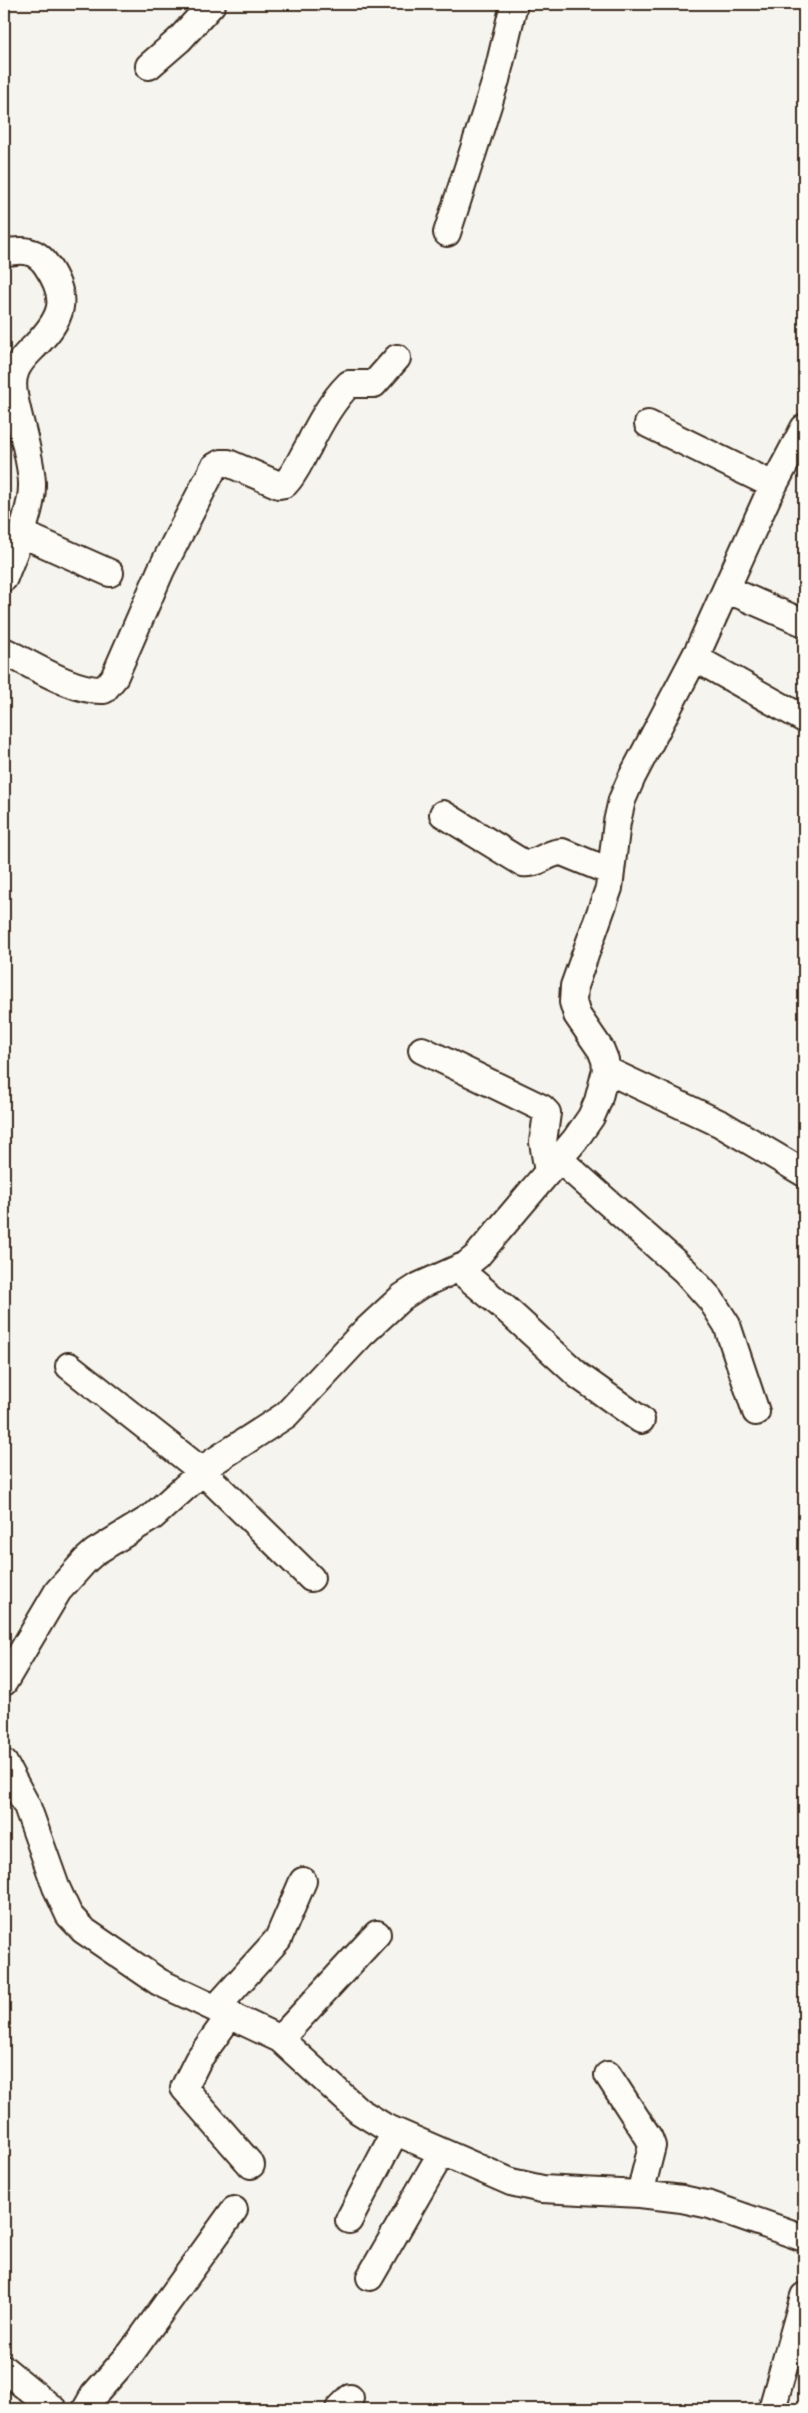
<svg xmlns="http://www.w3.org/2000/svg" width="808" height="2413" font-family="Dekko,sans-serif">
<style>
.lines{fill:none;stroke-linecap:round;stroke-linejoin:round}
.minor-casing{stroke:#3b2a1e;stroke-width:30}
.minor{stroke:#fdfcf7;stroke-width:26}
</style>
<rect width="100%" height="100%" fill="#f5f4ee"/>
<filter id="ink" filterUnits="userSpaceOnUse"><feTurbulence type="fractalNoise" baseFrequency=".02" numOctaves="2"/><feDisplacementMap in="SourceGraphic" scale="10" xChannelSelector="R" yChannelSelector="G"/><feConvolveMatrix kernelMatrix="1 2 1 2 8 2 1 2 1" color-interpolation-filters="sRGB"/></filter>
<g filter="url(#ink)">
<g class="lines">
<defs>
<path id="minor" d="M 149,66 L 179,40 L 212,4
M 447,233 L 496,80 L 514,4
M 4,253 C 22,249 36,249 47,266 C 70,300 62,318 35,346 C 28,353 20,360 16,370 C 12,379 13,391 15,400 C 20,425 31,458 32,483 C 33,511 14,551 4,578
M 648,424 L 773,485
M 20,533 L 110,573
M 726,589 L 804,623
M 4,651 C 31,664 74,692 104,690 L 114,678 L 161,570 L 214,467 L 221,463 L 228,463 L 279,485 L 285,484 C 295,474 301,459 308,447 C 319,424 331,402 349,384 L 374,384 L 397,358
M 695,658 L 804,719
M 443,814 L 523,863 C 539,865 547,852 562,852 L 611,872
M 422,1050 L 542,1108 L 547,1113 L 543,1142 L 548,1172
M 606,1070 L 721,1124 L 804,1173
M 559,1159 L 685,1271 L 711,1300 L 727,1325 L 756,1412
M 458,1269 L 507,1310 L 579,1376 L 641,1420
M 69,1366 L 202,1471 L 311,1578
M 4,1682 L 58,1591 L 86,1560 L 95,1552 L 152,1517 L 213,1462 L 286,1415 L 361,1335 L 402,1297 L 419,1286 L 466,1265 L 477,1256 L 575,1140 L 591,1117 L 598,1101 L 606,1070 L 605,1060 L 601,1050 L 577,1015 L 573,1002 L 574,986 L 609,888 L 617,822 L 622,800 L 632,777 L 699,649 L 768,496 L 804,428
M 4,1763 L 27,1806 L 56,1887 L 69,1915 L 83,1930 L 159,1982 L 280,2039 L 359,2111 L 385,2127 L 511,2182 L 542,2189 L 640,2194 L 682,2199 L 710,2205 L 804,2238
M 216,2008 L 278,1939 L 303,1881
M 231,2014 L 198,2060 L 184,2088 L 251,2165
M 280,2039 L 377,1934
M 608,2075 L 649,2138 L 652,2146 L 640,2194
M 349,2220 L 395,2132
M 370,2277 L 442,2152
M 4,2369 L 53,2409
M 86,2409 L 94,2395 L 131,2353 L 234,2210
M 339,2409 L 350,2398
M 772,2409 L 804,2296"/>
</defs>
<use href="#minor" class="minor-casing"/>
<use href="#minor" class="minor"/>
</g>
</g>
<rect width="808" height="2413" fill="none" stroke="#fdfcf7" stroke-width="20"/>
<rect x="10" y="10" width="788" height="2393" fill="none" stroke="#3b2a1e" stroke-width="2" filter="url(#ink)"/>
</svg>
